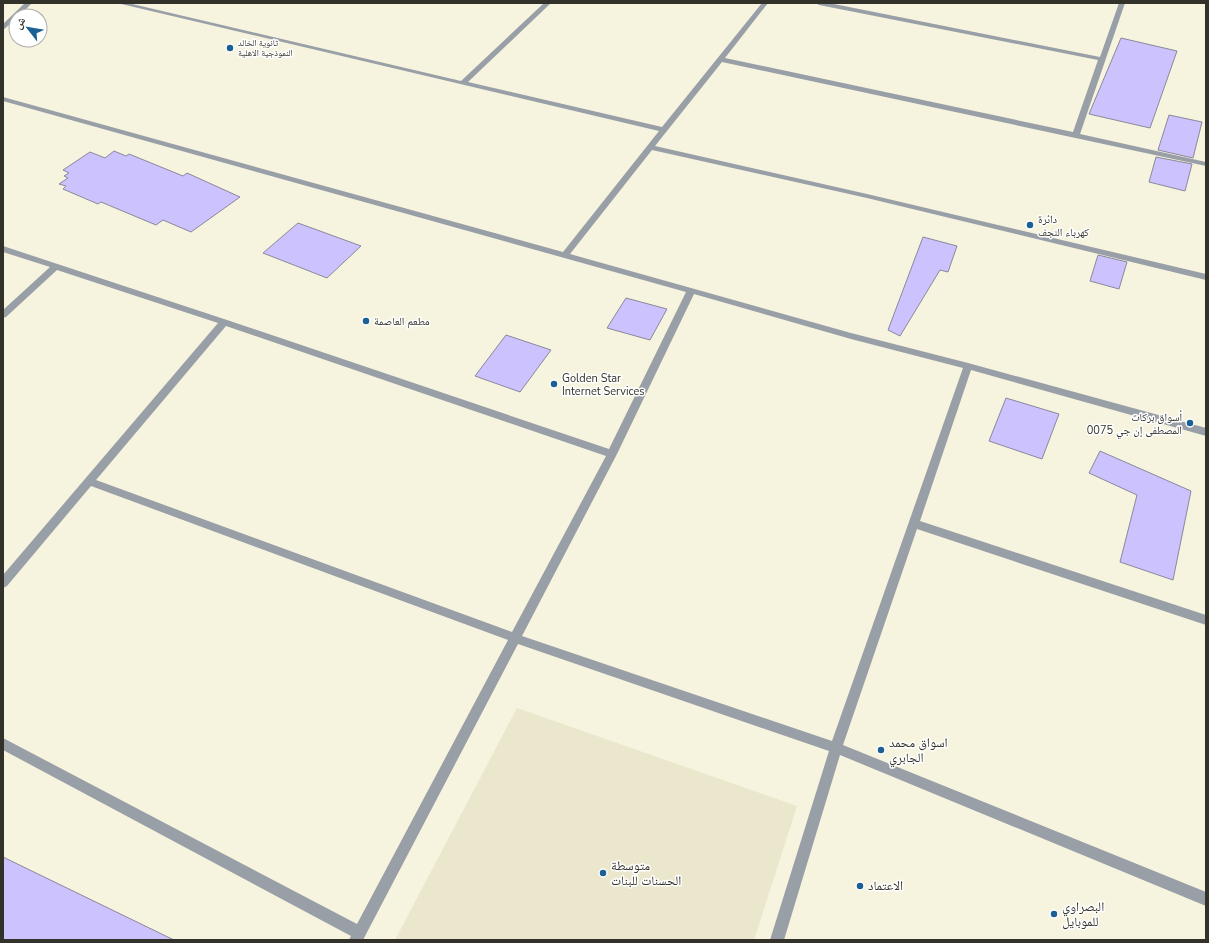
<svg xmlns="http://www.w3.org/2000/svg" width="1209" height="943" font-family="'Nunito Sans','Noto Naskh Arabic',sans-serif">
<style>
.built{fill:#ebe7cc}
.building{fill:#ccc2fd;stroke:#8a889a}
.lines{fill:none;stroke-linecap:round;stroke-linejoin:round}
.minor{fill:#999fa6;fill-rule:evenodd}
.poi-dot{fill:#1a6094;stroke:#fff;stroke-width:1.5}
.labels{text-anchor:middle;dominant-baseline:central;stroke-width:3;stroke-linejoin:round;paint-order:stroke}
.far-poi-label{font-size:9px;fill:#33322a;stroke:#fff;text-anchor:start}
.poi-label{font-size:11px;fill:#33322a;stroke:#fff;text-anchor:start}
.near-poi-label{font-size:13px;fill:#33322a;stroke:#fff;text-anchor:start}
</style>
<rect width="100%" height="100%" fill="#f6f3de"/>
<path class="built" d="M 517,708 L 797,806 L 754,940 L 395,940 Z"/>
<path class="building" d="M 1121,38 L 1177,51 L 1150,128 L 1089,114 Z
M 1169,115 L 1202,122 L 1193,158 L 1158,150 Z
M 114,151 L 126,156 L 129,154 L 183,176 L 187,173 L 240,197 L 191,232 L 163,220 L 156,225 L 101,202 L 98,204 L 63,189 L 66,186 L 59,184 L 68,178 L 64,176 L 69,173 L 63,170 L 90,152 L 105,158 Z
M 1156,157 L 1192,164 L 1185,191 L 1149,182 Z
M 298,223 L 361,246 L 327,278 L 263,253 Z
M 923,237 L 957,246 L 948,272 L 940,270 L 900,336 L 888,330 Z
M 1098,255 L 1127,262 L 1119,289 L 1090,281 Z
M 626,298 L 667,309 L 650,340 L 607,328 Z
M 506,335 L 551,350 L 520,392 L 475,376 Z
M 1006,398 L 1059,414 L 1042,459 L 989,441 Z
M 1100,451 L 1191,491 L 1173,580 L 1120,562 L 1137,495 L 1089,473 Z
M 3,857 L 174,940 L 3,940 Z"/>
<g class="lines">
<path class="minor" d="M 25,3 L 32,3 L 19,16 L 16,16 L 16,19 L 3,30 L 3,24 Z
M 117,3 L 128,3 L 461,81 L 544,3 L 551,3 L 468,82 L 662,127 L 762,3 L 768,3 L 725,58 L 1073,132 L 1098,60 L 819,5 L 816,3 L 829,3 L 1100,57 L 1119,3 L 1125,3 L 1080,134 L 1206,162 L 1206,166 L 722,62 L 655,146 L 867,194 L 1206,274 L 1206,280 L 867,198 L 652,150 L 570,254 L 851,333 L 968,363 L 1206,428 L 1206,436 L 971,370 L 920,521 L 1206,615 L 1206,625 L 917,529 L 843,745 L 1206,892 L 1206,906 L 840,755 L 784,940 L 770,940 L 829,751 L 518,644 L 363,940 L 349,940 L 351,936 L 3,750 L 3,738 L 357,924 L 508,640 L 91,486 L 7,586 L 3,588 L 3,575 L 218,323 L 57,270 L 6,317 L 3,318 L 3,310 L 50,267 L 3,252 L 3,246 L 227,320 L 609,449 L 686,292 L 3,101 L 3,97 L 563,252 L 659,131 ZM 694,294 L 851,339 L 963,368 L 832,741 L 522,636 L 617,454 ZM 226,326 L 606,456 L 512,632 L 96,480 Z"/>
</g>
<g class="poi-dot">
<circle cx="230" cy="48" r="4"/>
<circle cx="1030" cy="225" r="4"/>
<circle cx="366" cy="321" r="4"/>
<circle cx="554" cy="384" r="4"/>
<circle cx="1190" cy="423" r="4"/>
<circle cx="881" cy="750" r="4"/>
<circle cx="603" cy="873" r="4"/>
<circle cx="860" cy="886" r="4"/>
<circle cx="1054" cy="914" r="4"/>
</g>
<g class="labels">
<g class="far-poi-label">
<text x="238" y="43">ثانوية الخالد<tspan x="238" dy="10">النموذجية الاهلية</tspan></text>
</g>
<g class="poi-label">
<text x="1038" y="219">دائرة<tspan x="1038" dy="13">كهرباء النجف</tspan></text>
<text x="374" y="321">مطعم العاصمة</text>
<text x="562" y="378">Golden Star<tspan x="562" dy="13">Internet Services</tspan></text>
<text x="1182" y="417" text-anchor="end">أسواق بركات<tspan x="1182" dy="13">المصطفی إن جي 0075</tspan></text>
</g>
<g class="near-poi-label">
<text x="889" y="743">اسواق محمد<tspan x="889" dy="15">الجابري</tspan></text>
<text x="611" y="866">متوسطة<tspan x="611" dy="15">الحسنات للبنات</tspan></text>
<text x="868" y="886">الاعتماد</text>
<text x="1062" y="907">البصراوي<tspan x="1062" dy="15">للموبايل</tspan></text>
</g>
</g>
<rect width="1209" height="943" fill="none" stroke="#33322a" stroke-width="8"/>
<g transform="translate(28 28) rotate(301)"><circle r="19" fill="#ffffff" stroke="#adadaa"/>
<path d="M0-3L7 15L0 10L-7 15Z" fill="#1a6094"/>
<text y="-6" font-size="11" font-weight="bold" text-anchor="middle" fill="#33322a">ش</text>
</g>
</svg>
